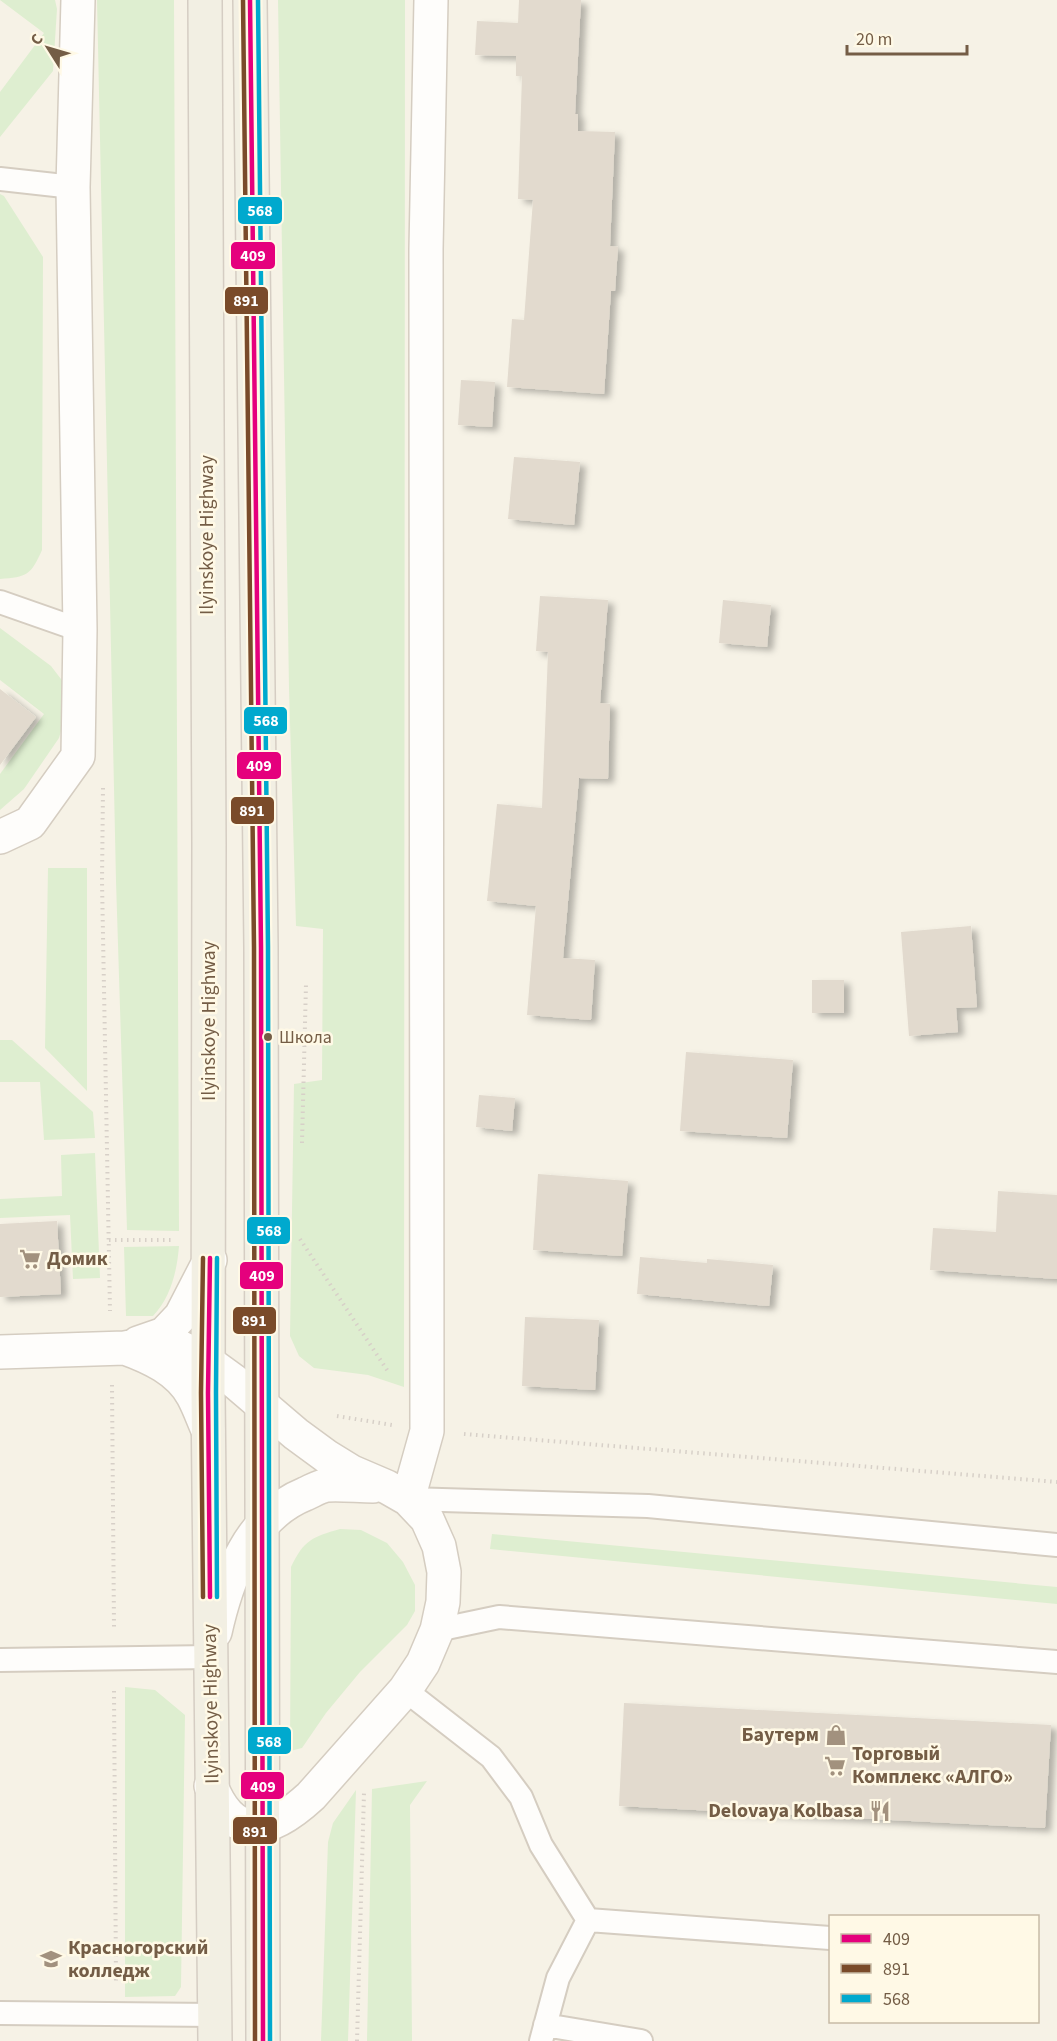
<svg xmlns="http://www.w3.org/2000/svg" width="1057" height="2041" font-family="'Source Sans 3',sans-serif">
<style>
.green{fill:#deeed0}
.building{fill:#e2dace;filter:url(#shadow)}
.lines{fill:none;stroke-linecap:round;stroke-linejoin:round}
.lane-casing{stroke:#d5cdc1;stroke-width:26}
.street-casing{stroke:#d5cdc1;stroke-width:36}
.primary-casing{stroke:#d5cdc3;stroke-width:36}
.path{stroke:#d7d0c8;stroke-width:4;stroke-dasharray:1.5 4.5;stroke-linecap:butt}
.lane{stroke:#fefdfb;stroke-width:22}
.street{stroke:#fefdfb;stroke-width:33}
.primary{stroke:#f2efe3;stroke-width:33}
.bus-1-casing{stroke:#fff9e6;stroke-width:9}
.bus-2-casing{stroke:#fff9e6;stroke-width:9}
.bus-3-casing{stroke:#fff9e6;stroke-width:9}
.bus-1{stroke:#e5007d;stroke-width:4.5}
.bus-2{stroke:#7a4b2a;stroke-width:4.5}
.bus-3{stroke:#00a9ce;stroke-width:4.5}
.bus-dot{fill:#745d46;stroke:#fff9e6;stroke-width:2}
.labels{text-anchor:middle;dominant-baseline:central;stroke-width:5;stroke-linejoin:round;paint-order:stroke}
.bus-label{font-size:18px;fill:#745d46;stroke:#fff9e6;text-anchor:start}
.street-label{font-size:20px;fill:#745d46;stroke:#fff9e6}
.poi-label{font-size:20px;font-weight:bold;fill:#745d46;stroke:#fff9e6;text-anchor:start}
.line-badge{stroke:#fff9e6;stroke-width:2}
.badge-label{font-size:16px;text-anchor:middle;font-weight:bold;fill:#fff}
</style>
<defs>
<filter id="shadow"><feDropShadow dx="6" dy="4" stdDeviation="3" flood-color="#0004"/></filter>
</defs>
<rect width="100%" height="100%" fill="#f6f2e6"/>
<path class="green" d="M 0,0 L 55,0 L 57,9 L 53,71 L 0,137 L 0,92 L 44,33 Z
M 97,0 L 174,0 L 179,1231 L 127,1230 L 116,881 Z
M 278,0 L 405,0 L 404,1387 L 368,1375 L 314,1368 L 299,1356 L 290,1336 L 294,1084 L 322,1080 L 323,929 L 296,926 L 289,688 Z
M 0,194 L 4,196 L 43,257 L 42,550 C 31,575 27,577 0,579 Z
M 0,628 L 51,666 L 64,683 L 70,699 L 59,738 L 24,789 L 0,810 L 0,774 L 44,714 L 0,680 Z
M 48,868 L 87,868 L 87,1091 L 45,1048 Z
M 0,1040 L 12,1040 L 93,1112 L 95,1138 L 44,1140 L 40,1082 L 0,1082 Z
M 95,1153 L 100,1278 L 73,1279 L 70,1215 L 0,1218 L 0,1199 L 62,1196 L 61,1155 Z
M 179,1246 C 177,1271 171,1297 153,1316 L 126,1316 L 124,1247 Z
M 340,1529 L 361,1530 L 387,1543 L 403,1562 L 415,1585 L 415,1611 L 407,1625 L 360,1672 L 326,1713 L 302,1748 L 290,1751 L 291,1567 C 304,1540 312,1537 340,1529 Z
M 492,1534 L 1057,1587 L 1057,1604 L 490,1549 Z
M 125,1687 L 155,1690 L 185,1715 L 181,1987 L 175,1996 L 125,1997 Z
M 427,1781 L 410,1805 L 412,2041 L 367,2041 L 372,1789 Z
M 356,1790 L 348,2041 L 321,2041 L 328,1842 L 333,1823 Z"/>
<path class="building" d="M 519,0 L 581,0 L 575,114 L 578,114 L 578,131 L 615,132 L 610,246 L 618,247 L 615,291 L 611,291 L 604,394 L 507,387 L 512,319 L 524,320 L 533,200 L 518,199 L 522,76 L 516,76 L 516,56 L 475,55 L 477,21 L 518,23 Z
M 461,380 L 495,382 L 492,427 L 458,425 Z
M 514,457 L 580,462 L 574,525 L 508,519 Z
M 540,596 L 608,600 L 600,703 L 610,704 L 608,779 L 579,778 L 563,958 L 595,960 L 591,1020 L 527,1015 L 536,906 L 487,901 L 497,804 L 542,808 L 548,652 L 536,651 Z
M 723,600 L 771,605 L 767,647 L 719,643 Z
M 0,689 L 36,717 L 0,765 Z
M 971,926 L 977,1007 L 956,1008 L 958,1032 L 909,1036 L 901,932 Z
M 812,980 L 844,980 L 844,1013 L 812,1013 Z
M 686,1052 L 793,1060 L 787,1138 L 680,1131 Z
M 479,1095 L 515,1098 L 512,1131 L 476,1127 Z
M 538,1174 L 628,1181 L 622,1256 L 533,1250 Z
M 998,1191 L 1057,1195 L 1057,1279 L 930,1270 L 933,1228 L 996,1232 Z
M 57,1221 L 61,1294 L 0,1297 L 0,1224 Z
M 640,1257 L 707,1263 L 707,1259 L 773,1265 L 769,1306 L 637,1294 Z
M 525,1317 L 599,1320 L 595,1390 L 522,1386 Z
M 624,1703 L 1051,1725 L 1045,1828 L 619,1806 Z"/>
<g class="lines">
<defs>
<path id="lane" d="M 0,179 L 73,187
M 0,602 L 80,630
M 408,1499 L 648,1506 L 1057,1545
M 437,1630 L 499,1617 L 1057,1662
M 0,1660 L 210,1657
M 405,1690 L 491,1757 L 521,1797 L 541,1845 L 588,1920
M 588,1920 L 830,1938
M 0,2013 L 215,2015
M 545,2025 L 641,2041
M 541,2041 L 558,1978 L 588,1920"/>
<path id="street" d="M 0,837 L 30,823 L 78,756 L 80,630 L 73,187 L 78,0
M 138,1343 L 164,1334 L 181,1316 L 210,1260
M 125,1348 C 150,1357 179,1370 193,1396 C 199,1407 203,1419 208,1430
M 0,1352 L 125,1348 L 151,1343 L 173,1344 L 201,1357 L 234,1381 L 296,1434 L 326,1456 L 352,1472 L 387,1487 L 408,1499 L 427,1519 L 439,1546 L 444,1572 L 443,1602 L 437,1630 L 423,1663 L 405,1690 L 311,1796 C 272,1832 235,1845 211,1786
M 408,1499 L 427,1431 L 426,249 L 431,0
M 215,1632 C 227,1578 250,1516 305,1494 C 312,1491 320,1486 327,1485 C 342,1484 358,1486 373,1486"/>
<path id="primary" d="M 205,0 L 209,844 L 208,1393 L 215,2041
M 250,0 L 261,947 L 263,2041"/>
</defs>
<use href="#lane" class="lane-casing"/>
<use href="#street" class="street-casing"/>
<use href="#primary" class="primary-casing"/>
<path class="path" d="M 103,788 L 102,881 L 110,1311
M 302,1143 L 306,984
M 300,1239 L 389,1373
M 109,1240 L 172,1240
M 112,1385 L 114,1627
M 337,1416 L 392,1425
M 464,1434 L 1057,1482
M 114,1691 L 116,1984
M 357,2041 L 364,1793"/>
<use href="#lane" class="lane"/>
<use href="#street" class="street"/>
<use href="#primary" class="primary"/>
<defs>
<path id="bus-1" d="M 250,0 L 261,947 L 263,2041
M 210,1258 L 208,1393 L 210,1597"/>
<path id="bus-2" d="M 243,0 L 254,947 L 255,2041
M 203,1597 L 201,1393 L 203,1258"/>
<path id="bus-3" d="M 258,0 L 268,947 L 270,2041
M 217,1258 L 216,1393 L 217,1597"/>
</defs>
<use href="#bus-1" class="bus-1-casing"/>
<use href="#bus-2" class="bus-2-casing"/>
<use href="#bus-3" class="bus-3-casing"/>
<use href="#bus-1" class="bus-1"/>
<use href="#bus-2" class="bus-2"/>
<use href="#bus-3" class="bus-3"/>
</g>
<defs>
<symbol id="supermarket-bare" viewBox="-9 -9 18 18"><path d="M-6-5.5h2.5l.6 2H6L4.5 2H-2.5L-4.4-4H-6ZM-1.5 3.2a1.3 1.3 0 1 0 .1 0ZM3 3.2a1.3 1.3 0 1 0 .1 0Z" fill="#a2917e" stroke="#fff9e6" stroke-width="2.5" paint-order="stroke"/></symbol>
<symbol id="shop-bare" viewBox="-9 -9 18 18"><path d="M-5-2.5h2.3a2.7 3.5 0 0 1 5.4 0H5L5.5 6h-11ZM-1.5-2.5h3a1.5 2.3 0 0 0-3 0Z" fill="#a2917e" stroke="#fff9e6" stroke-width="2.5" paint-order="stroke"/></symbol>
<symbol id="restaurant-bare" viewBox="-9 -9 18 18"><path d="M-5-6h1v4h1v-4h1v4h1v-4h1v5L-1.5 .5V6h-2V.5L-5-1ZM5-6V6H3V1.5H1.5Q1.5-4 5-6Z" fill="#a2917e" stroke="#fff9e6" stroke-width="2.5" paint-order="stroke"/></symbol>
<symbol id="university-bare" viewBox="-9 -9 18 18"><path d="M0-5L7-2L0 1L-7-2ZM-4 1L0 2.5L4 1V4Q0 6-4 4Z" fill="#a2917e" stroke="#fff9e6" stroke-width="2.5" paint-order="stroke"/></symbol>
</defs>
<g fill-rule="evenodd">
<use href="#supermarket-bare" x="15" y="1244" width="30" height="30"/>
<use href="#shop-bare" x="821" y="1720" width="30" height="30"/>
<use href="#supermarket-bare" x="820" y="1751" width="30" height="30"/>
<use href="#restaurant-bare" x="865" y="1796" width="30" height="30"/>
<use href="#university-bare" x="36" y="1944" width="30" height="30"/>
</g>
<circle class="bus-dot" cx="268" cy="1037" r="5"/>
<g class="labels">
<g class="bus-label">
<text x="279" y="1037">Школа</text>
</g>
<g class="street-label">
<text transform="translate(207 535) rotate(-90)">Ilyinskoye Highway</text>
<text transform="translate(209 1021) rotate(-90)">Ilyinskoye Highway</text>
<text transform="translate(211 1704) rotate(-91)">Ilyinskoye Highway</text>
</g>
<g class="poi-label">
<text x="47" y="1259">Домик</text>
<text x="819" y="1735" text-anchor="end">Баутерм</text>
<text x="852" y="1754">Торговый<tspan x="852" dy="23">Комплекс «АЛГО»</tspan></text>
<text x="863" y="1811" text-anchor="end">Delovaya Kolbasa</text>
<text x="68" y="1948">Красногорский<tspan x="68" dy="23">колледж</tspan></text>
</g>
</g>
<g class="line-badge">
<rect x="237" y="196" width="46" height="29" rx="6" fill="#00a9ce"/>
<rect x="230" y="241" width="46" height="29" rx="6" fill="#e5007d"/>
<rect x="224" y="286" width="45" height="29" rx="6" fill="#7a4b2a"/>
<rect x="243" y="706" width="45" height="29" rx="6" fill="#00a9ce"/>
<rect x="236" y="751" width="46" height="29" rx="6" fill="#e5007d"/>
<rect x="230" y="796" width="45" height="29" rx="6" fill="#7a4b2a"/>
<rect x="246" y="1216" width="45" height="29" rx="6" fill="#00a9ce"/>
<rect x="239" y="1261" width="45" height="29" rx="6" fill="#e5007d"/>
<rect x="232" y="1306" width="45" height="29" rx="6" fill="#7a4b2a"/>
<rect x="247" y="1726" width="45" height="29" rx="6" fill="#00a9ce"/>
<rect x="240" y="1771" width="45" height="29" rx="6" fill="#e5007d"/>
<rect x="232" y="1816" width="46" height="29" rx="6" fill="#7a4b2a"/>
</g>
<g class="badge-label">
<text x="260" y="216">568</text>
<text x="253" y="261">409</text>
<text x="246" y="306">891</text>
<text x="266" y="726">568</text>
<text x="259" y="771">409</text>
<text x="252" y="816">891</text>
<text x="269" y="1236">568</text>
<text x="262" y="1281">409</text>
<text x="254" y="1326">891</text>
<text x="269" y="1747">568</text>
<text x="263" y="1792">409</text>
<text x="255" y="1837">891</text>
</g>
<rect x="829" y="1915" width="210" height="108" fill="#fff9e6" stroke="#c7bba6" stroke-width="1.5"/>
<rect x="841" y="1934" width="30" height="9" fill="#e5007d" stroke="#c7bba6" stroke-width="1.5"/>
<text x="883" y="1945" font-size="18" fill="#745d46">409</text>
<rect x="841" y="1964" width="30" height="9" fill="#7a4b2a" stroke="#c7bba6" stroke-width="1.5"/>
<text x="883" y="1975" font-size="18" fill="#745d46">891</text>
<rect x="841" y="1994" width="30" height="9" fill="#00a9ce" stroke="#c7bba6" stroke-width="1.5"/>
<text x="883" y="2005" font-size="18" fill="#745d46">568</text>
<g transform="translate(48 48) rotate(307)" stroke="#fff9e6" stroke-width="4.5" paint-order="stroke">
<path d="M0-4.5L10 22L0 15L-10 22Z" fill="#745d46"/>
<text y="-9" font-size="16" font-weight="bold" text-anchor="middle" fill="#745d46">С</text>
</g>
<path d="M847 45v9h120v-9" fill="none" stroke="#745d46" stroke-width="3"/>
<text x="856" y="45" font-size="18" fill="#745d46" stroke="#fff9e6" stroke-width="4.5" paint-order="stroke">20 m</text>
</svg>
